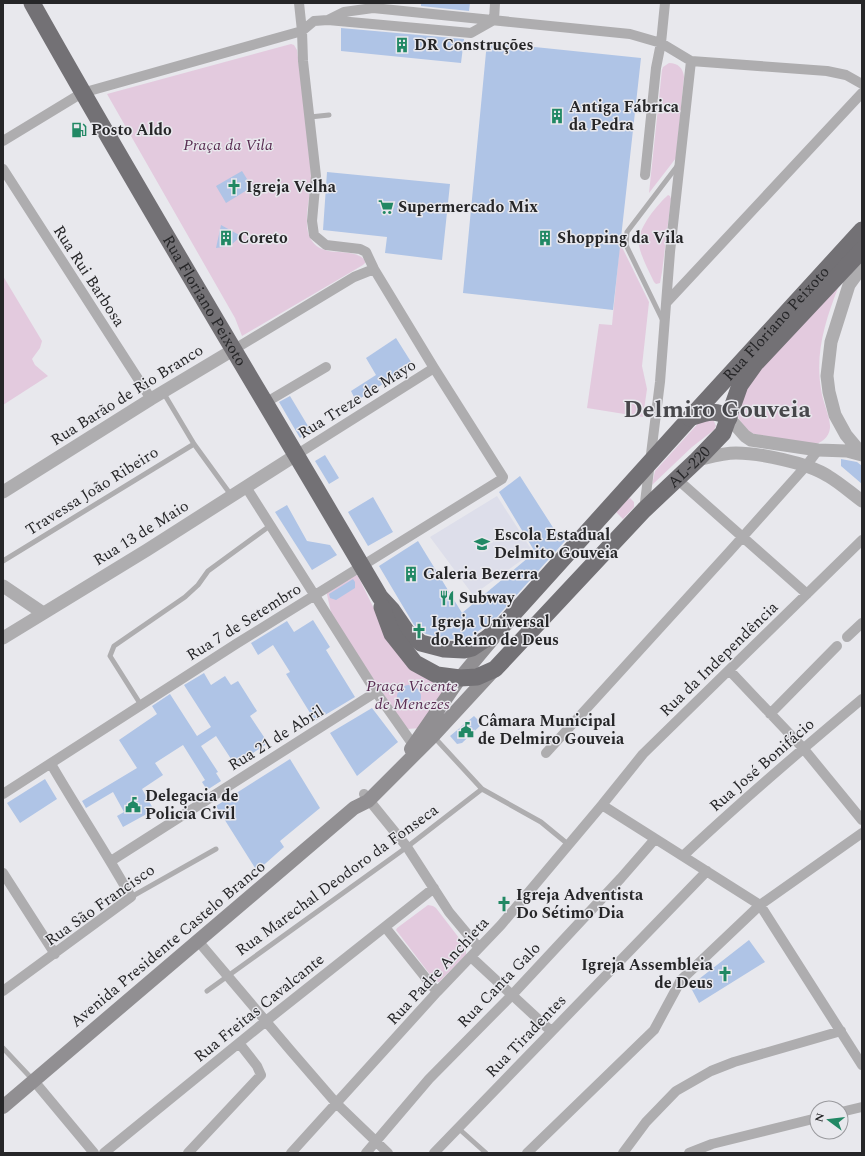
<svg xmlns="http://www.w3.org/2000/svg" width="865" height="1156" font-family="Spectral,serif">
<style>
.built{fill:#dddeea}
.green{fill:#e3cade}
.building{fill:#afc4e6}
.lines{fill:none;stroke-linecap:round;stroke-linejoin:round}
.service{stroke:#aeadaf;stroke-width:5}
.minor{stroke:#aeadaf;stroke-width:10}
.tertiary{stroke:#aeadaf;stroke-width:13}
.secondary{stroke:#918f92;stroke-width:14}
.trunk{stroke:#737175;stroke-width:17}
.labels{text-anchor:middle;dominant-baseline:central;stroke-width:3;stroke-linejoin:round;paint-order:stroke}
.poi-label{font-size:16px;font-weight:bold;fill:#262628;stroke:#e8e8ed;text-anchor:start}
.park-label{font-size:16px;font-style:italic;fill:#5a2e53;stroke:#e8e8ed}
.street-label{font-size:16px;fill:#262628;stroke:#e8e8ed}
.town-label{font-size:24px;font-weight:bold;fill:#47474b;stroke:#e8e8ed}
</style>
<rect width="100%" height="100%" fill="#e8e8ed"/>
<path class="built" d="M 497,496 L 533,552 L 473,595 L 430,537 Z"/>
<path class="green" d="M 291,44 L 294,45 L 297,50 C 301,81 306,113 308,144 C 309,155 311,167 311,178 C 311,196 301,226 312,241 C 325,260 356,245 366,262 L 363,265 L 242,336 L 235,318 L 107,94 Z
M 669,63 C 678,63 683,68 684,77 L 676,158 L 649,193 L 662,70 L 663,67 Z
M 668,195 L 670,196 L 671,199 L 662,272 L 660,283 L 656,284 L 654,282 C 649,271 641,257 639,245 C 636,230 657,205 668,195 Z
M 620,243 L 649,302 L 642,366 L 647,389 L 643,417 L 587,408 L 599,324 L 612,325 Z
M 3,276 L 42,341 L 40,348 L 32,359 L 35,365 L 48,376 L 3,405 Z
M 835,285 L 838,288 C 825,321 815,354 821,389 C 822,400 831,419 830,428 C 829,438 821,443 812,445 L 749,433 C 735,415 736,416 739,394 Z
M 703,418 L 713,419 L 716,426 L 714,430 L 692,447 L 652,485 L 655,471 Z
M 630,498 L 634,502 L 634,507 L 623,519 L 616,512 L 628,499 Z
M 354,574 L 358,576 L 380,621 L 411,666 L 446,686 L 421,728 L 407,729 L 332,617 L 326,590 Z
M 428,905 L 433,906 L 436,908 L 466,947 L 466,955 L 439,982 L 435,981 L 396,930 L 397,928 Z"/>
<path class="building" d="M 421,3 L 470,3 L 469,11 L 421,6 Z
M 341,28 L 464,39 L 461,63 L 341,51 Z
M 487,42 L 641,58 L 613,310 L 463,293 Z
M 242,171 L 252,187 L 226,203 L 216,186 Z
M 327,172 L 450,184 L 442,260 L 385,253 L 387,237 L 323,230 Z
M 221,225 L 241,236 L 230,246 L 216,248 Z
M 396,338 L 413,365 L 356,401 L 351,391 L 376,375 L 366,358 Z
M 290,396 L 311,431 L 300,438 L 279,402 Z
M 325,455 L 339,478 L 329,484 L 315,461 Z
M 841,459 L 857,462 L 862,466 L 862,484 L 841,466 Z
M 520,476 L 554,529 L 565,541 L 497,617 L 468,639 L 463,640 L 446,639 L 426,634 L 414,625 L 379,566 L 418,541 L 462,613 L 535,552 L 499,492 Z
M 373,497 L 393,532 L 368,546 L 348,512 Z
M 287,505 L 307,541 L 330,545 L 337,555 L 312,570 L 275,512 Z
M 353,579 L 355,582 L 355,588 L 336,600 L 330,598 L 329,594 Z
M 313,620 L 330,647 L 326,650 L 355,697 L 315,721 L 286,674 L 290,672 L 273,645 L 258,655 L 251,643 L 287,621 L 294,632 Z
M 204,673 L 211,685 L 225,676 L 231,685 L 238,681 L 257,711 L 250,716 L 268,743 L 235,765 L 216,736 L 201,746 L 218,772 L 216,773 L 221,781 L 207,790 L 202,782 L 205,780 L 183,745 L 155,763 L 163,775 L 142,789 L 154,810 L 123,827 L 117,816 L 124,812 L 113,792 L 86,808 L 82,801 L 137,768 L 119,740 L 157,714 L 152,706 L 170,694 L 197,736 L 211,727 L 184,685 Z
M397 697a12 12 0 1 1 24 0a12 12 0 1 1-24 0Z
M 372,708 L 398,742 L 357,776 L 330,733 Z
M 474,716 L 482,724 L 462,743 L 457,744 L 450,736 Z
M 290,759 L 320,808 L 280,841 L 284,847 L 257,871 L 216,806 Z
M 45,779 L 57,799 L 20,823 L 7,803 Z
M 749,940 L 765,962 L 699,1003 L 690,986 Z"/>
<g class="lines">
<path class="service" d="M 310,117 L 329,115
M 663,321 L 626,245 L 627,232 L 678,165
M 163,392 L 194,444 L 231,495
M 3,561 L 194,444
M 141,705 L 110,656 L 114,646 L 185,597 L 198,585 L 208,571 L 271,525
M 434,737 L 482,789 L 541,822 L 569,845
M 131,897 L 216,849
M 207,991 L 407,847 L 482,789
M 3,1048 L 34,1081
M 458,1128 L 486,1153"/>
<path class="minor" d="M 328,20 L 344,12 L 373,8 L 630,34 L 661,43 L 691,61 L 827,71 L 846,75 L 862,84
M 494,20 L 495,3
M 3,141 L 82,93 L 302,31 L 314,21 L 328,20 L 471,33 L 494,20
M 3,169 L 151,399
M 645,175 L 656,68 L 661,43 L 665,3
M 666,303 L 862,93
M 233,350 L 354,277 L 374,269
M 265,403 L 326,367
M 296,455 L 434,368
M 677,479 L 807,594
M 246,487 L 376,692 L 414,746
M 644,510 L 660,382 L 670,252 L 691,61
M 847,637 L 862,623
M 729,670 L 803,748 L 862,820
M 770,714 L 837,646
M 546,753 L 730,551 L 806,466 L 818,450
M 3,794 L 236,644 L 502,479 L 503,477 L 434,368 L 374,269 L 366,252 L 360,249 L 326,245 L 314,235 L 312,221 L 316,176 L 303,61 L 302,31 L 299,3
M 364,794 L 407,847 L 449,912 L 479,948
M 602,805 L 760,905 L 862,1065
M 683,856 C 741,801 801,750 862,699
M 111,861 L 376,692
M 3,873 L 55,954
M 385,927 L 437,992
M 198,941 L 291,1051 L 336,1103 L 388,1153
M 471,957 L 551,1031
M 3,991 L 131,897 C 106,852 77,809 51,764
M 34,1081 L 94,1153
M 841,1112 L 862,1107
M 104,1153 L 266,1021 L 434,888
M 188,1153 L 261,1075 L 257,1066 L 239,1043
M 291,1153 L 437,992 L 501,925 L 602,805 L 643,754 L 862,540
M 366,1153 L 429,1079 L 512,995 L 621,878 L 655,839
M 434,1153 L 707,871
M 527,1153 L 654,1030 L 681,980 L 760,905 L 862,833
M 623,1153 L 646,1122 L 676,1091 L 711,1071 L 734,1062 L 841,1031
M 689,1153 L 712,1144 L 817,1118"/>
<path class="tertiary" d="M 862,267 L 849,285 L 831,342 L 827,376 L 829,392 L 835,415 L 846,435 L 862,454
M 729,418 L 745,436 L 751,440 L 818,450 L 847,451 L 862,455
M 697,460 C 710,457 723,453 736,453 C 759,453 808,463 828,476 C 840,483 851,493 862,501
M 3,492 L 151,399 L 233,350
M 3,586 L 43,613
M 3,638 L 147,550 L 296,455"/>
<path class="secondary" d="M 411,749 L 460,678 L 495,636
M 3,1107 L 354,808 L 368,801 L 433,736 L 493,671"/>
<g class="trunk">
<path id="s1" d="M 32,3 C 144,203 264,399 380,597 L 392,610 L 407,632 L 421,643 L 444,649 L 464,650 L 472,648 L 487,638 L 504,624 L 690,418 L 862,230"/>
<path d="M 690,418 C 705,413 715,408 729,418"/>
<path id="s2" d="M 382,607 L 392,634 L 415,663 L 437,675 L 460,678 L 477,677 L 495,669 L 644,510 L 697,460 L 723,433 L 740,385 L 755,364 L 862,250"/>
</g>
</g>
<defs>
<symbol id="building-bare" viewBox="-9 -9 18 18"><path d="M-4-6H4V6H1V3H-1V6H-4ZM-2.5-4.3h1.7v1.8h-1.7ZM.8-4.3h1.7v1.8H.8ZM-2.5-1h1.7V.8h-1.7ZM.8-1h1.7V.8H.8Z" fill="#218864" stroke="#e8e8ed" stroke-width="2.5" paint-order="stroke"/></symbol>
<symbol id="fuel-bare" viewBox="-9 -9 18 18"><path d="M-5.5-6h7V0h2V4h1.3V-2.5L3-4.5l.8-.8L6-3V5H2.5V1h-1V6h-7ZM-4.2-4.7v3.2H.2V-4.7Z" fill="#218864" stroke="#e8e8ed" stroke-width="2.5" paint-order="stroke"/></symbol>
<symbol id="church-bare" viewBox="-9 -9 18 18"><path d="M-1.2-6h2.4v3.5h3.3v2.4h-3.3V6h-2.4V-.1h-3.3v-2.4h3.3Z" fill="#218864" stroke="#e8e8ed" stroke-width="2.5" paint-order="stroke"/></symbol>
<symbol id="supermarket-bare" viewBox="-9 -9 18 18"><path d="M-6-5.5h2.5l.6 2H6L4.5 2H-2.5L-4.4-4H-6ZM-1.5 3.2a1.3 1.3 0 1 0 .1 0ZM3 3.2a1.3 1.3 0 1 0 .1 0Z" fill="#218864" stroke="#e8e8ed" stroke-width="2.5" paint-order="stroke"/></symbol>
<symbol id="school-bare" viewBox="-9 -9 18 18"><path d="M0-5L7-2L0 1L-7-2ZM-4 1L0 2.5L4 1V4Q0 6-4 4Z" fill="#218864" stroke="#e8e8ed" stroke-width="2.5" paint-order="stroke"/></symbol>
<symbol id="restaurant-bare" viewBox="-9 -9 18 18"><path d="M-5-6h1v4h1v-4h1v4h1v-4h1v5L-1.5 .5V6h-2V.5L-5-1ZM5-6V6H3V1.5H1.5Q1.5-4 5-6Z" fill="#218864" stroke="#e8e8ed" stroke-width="2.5" paint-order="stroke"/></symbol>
<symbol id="civic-bare" viewBox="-9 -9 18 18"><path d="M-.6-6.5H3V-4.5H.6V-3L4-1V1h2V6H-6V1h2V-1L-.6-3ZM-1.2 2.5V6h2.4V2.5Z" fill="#218864" stroke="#e8e8ed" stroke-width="2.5" paint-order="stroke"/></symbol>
</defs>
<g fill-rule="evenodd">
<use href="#building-bare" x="391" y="34" width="22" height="22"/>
<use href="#building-bare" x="546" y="105" width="22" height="22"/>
<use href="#fuel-bare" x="68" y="119" width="22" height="22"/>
<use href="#church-bare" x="223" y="176" width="22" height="22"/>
<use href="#supermarket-bare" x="375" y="196" width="22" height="22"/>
<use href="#building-bare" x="215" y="227" width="22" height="22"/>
<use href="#building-bare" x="534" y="227" width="22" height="22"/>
<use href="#school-bare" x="471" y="533" width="22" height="22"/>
<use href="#building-bare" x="400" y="563" width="22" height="22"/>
<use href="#restaurant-bare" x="436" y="587" width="22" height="22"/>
<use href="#church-bare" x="408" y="620" width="22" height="22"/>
<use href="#civic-bare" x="455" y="719" width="22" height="22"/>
<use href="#civic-bare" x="122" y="794" width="22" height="22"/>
<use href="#church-bare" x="493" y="893" width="22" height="22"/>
<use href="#church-bare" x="714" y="963" width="22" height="22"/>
</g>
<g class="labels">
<g class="poi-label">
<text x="414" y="45">DR Construções</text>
<text x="569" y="107">Antiga Fábrica<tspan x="569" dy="18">da Pedra</tspan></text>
<text x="91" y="130">Posto Aldo</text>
<text x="246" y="187">Igreja Velha</text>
<text x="398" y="207">Supermercado Mix</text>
<text x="238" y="238">Coreto</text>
<text x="557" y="238">Shopping da Vila</text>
<text x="494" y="535">Escola Estadual<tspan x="494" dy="18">Delmito Gouveia</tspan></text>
<text x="423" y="574">Galeria Bezerra</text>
<text x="459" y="598">Subway</text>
<text x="431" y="622">Igreja Universal<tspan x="431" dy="18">do Reino de Deus</tspan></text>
<text x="478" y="721">Câmara Municipal<tspan x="478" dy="18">de Delmiro Gouveia</tspan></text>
<text x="145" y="796">Delegacia de<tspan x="145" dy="18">Policia Civil</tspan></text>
<text x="516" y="895">Igreja Adventista<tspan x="516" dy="18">Do Sétimo Dia</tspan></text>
<text x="713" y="965" text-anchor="end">Igreja Assembleia<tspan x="713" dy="18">de Deus</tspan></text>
</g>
<g class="park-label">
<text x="228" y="145">Praça da Vila</text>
<text x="412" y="686">Praça Vicente<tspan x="412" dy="18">de Menezes</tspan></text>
</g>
<g class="street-label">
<text transform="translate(89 276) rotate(57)">Rua Rui Barbosa</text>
<text stroke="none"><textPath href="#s1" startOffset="344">Rua Floriano Peixoto</textPath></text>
<text stroke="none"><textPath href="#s1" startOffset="1248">Rua Floriano Peixoto</textPath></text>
<text transform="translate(127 395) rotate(-32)">Rua Barão de Rio Branco</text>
<text transform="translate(357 399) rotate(-32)">Rua Treze de Mayo</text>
<text stroke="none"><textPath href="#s2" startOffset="431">AL-220</textPath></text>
<text transform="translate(92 491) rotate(-32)">Travessa João Ribeiro</text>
<text transform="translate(141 533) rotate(-32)">Rua 13 de Maio</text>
<text transform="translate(244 622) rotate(-32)">Rua 7 de Setembro</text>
<text transform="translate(719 659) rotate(-44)">Rua da Independência</text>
<text transform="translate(276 738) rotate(-32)">Rua 21 de Abril</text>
<text transform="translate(762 765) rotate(-41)">Rua José Bonifácio</text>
<text transform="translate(337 880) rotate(-36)">Rua Marechal Deodoro da Fonseca</text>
<text transform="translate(100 905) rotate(-35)">Rua São Francisco</text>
<text transform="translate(168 944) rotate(-40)">Avenida Presidente Castelo Branco</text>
<text transform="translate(438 971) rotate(-47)">Rua Padre Anchieta</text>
<text transform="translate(499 985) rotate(-46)">Rua Canta Galo</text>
<text transform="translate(259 1008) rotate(-39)">Rua Freitas Cavalcante</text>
<text transform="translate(526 1036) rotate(-46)">Rua Tiradentes</text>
</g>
<g class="town-label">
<text x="717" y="410">Delmiro Gouveia</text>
</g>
</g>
<rect width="865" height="1156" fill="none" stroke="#262628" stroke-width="8"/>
<g transform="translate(829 1120) rotate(285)"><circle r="19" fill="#e8e8ed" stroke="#9a9a9e"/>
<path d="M0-3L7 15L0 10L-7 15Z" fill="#218864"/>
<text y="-6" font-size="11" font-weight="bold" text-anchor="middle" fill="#262628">N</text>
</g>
</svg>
